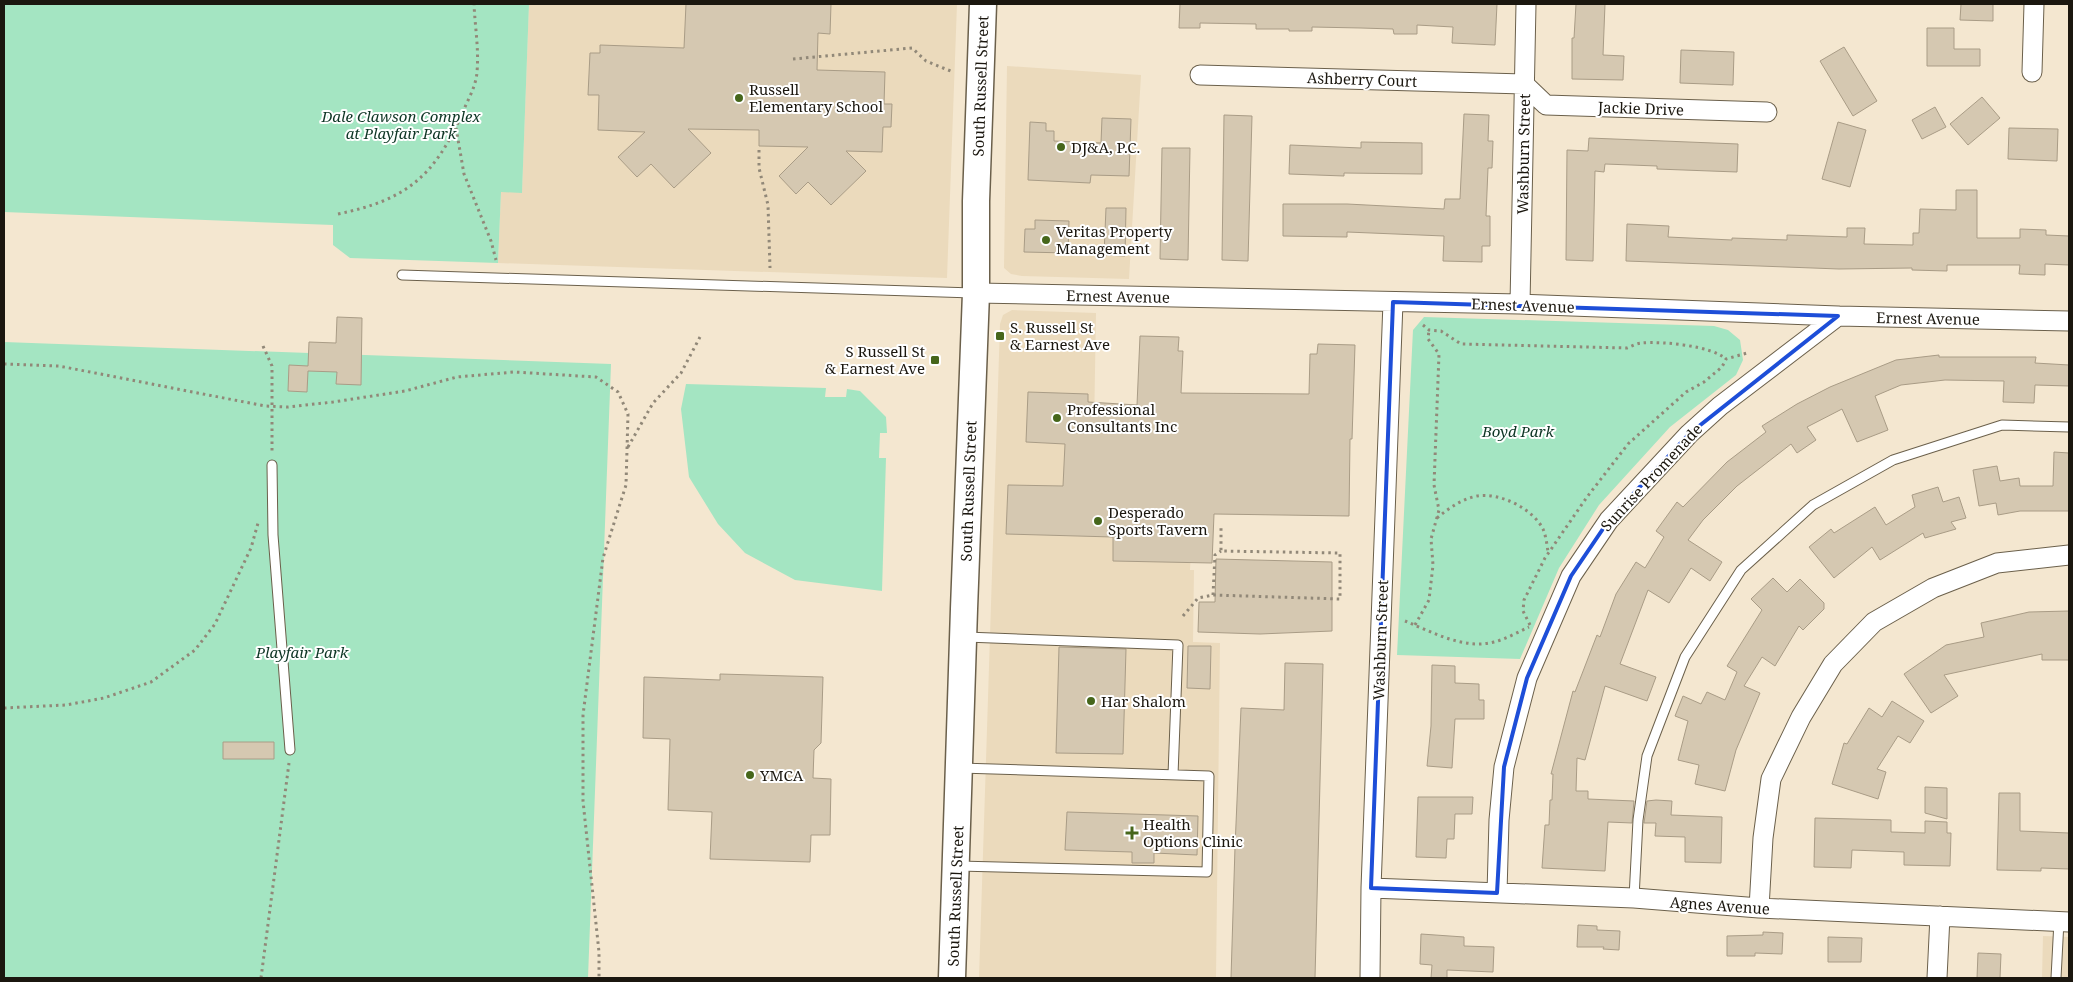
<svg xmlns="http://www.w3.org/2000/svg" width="2073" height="982" font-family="'Noto Serif',serif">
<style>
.built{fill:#ebdabc}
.park{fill:#a4e5c2}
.building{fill:#d5c8b1;stroke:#a99c86}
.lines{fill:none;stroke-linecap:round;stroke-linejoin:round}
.lane-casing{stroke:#6b604b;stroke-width:11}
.street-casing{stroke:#6b604b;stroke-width:21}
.secondary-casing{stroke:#6b604b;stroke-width:29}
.path{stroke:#918878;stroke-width:3;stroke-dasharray:2.5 4;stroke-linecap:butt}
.lane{stroke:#fff;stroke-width:9}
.street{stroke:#fff;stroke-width:19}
.secondary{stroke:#fff;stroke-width:26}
.marked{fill:none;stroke:#1d4ed8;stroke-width:4;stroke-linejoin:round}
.poi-dot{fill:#46661b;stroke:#fff;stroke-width:2}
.labels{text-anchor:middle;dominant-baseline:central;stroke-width:4;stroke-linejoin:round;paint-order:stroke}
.street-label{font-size:15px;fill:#1b170f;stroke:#fff}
.poi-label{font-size:15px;fill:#1b170f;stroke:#fff;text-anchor:start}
.park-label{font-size:15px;font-style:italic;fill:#0d3524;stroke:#fff}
</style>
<rect width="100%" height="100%" fill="#f4e7d0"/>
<path class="built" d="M 529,4 L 957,4 L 947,278 L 498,263 L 501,192 L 522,192 Z
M 1007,66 L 1141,75 L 1129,279 L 1022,276 L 1011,274 L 1004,268 Z
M 1012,310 L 1096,313 L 1093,487 L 1194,490 L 1190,570 L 1194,570 L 1193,642 L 1220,643 L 1216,978 L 979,978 L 1000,324 L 1003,315 Z
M 2043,936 L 2069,937 L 2069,978 L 2042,978 Z"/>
<path class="park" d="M 4,4 L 529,4 L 522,193 L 501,192 L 498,263 L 350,258 L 333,245 L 333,225 L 4,212 Z
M 1424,317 L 1714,326 L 1728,330 L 1740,340 L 1743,360 L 1736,375 L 1670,427 L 1599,505 L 1559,568 L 1520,659 L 1397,655 L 1413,330 Z
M 4,342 L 611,364 L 588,978 L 4,978 Z
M 686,384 L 826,388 L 825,397 L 846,397 L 847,389 L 860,391 L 886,417 L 887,433 L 880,433 L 879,458 L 886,458 L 882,591 L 795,580 L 745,553 L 718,524 L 689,477 L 681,409 Z"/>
<path class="building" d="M 686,4 L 831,4 L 830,34 L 818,33 L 817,70 L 885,72 L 884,104 L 892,104 L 891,127 L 883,127 L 882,152 L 846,151 L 866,171 L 831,205 L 808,182 L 796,194 L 779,176 L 808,147 L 759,146 L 759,130 L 688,129 L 711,153 L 674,188 L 651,164 L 637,177 L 618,157 L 645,132 L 598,130 L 599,95 L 588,95 L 590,53 L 600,53 L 600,45 L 684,48 Z
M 1180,4 L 1497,4 L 1495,45 L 1452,43 L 1453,27 L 1417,25 L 1417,34 L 1394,34 L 1393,29 L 1361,28 L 1312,27 L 1312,31 L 1289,31 L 1289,29 L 1256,29 L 1256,24 L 1200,23 L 1200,28 L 1179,28 Z
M 1576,4 L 1605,4 L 1603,55 L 1624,56 L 1623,80 L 1572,79 L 1572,38 L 1574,38 Z
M 1961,4 L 1993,4 L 1993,21 L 1960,20 Z
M 1927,28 L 1954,28 L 1954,49 L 1980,49 L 1980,66 L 1927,66 Z
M 1844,47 L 1877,101 L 1853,116 L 1820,61 Z
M 1681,50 L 1734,52 L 1733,85 L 1680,83 Z
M 1982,97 L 2000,118 L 1968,145 L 1950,124 Z
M 1935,107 L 1946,127 L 1922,139 L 1912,120 Z
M 1464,114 L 1489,115 L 1488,141 L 1493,141 L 1492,168 L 1488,168 L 1486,216 L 1490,216 L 1490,246 L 1482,246 L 1482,262 L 1443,261 L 1444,236 L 1347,232 L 1347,237 L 1283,236 L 1283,204 L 1347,204 L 1444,209 L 1445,199 L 1460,199 Z
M 1224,115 L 1252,116 L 1248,261 L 1222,260 Z
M 1102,118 L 1131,119 L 1129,176 L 1091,175 L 1090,183 L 1028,180 L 1030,122 L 1046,123 L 1046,131 L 1054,131 L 1054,141 L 1101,143 Z
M 1838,122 L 1866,130 L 1850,187 L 1822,179 Z
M 2009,128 L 2058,129 L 2057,161 L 2008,159 Z
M 1589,138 L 1738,144 L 1737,172 L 1657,169 L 1657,166 L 1605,164 L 1604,172 L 1595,171 L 1593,261 L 1566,260 L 1567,150 L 1588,151 Z
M 1361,142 L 1422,143 L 1422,174 L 1344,173 L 1344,176 L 1289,174 L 1290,145 L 1361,148 Z
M 1162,148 L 1190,148 L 1188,260 L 1160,259 Z
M 1956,190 L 1977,190 L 1977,238 L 2020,238 L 2020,229 L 2046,230 L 2046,235 L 2069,236 L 2069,265 L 2045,264 L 2045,275 L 2019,274 L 2020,265 L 1947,265 L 1947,271 L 1912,270 L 1912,268 L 1839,269 L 1626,261 L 1627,224 L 1669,226 L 1668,237 L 1732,240 L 1732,238 L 1787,240 L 1787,235 L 1847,237 L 1847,228 L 1865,228 L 1864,244 L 1913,245 L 1913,233 L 1919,233 L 1920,209 L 1956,210 Z
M 1106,208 L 1126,208 L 1125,256 L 1104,255 Z
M 1035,220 L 1069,221 L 1068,253 L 1024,252 L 1025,229 L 1035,229 Z
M 337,317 L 362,318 L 361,385 L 336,384 L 337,372 L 308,371 L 307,392 L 288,391 L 289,365 L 308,366 L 309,342 L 336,343 Z
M 1140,336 L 1179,337 L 1178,351 L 1183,351 L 1181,393 L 1309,394 L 1310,354 L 1317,354 L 1318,344 L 1355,345 L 1352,439 L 1350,439 L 1349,516 L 1214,514 L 1212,563 L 1113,561 L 1113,537 L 1006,534 L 1008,485 L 1063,486 L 1065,444 L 1026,442 L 1028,392 L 1088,394 L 1088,402 L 1137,405 Z
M 1939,355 L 1939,357 L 2036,357 L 2035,363 L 2069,365 L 2069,386 L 2035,385 L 2034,403 L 2003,402 L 2004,381 L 1945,380 L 1901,385 L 1875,396 L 1888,430 L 1857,442 L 1842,409 L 1807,427 L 1816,440 L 1797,453 L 1791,444 L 1737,486 L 1703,520 L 1688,540 L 1722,562 L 1710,581 L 1691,568 L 1669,603 L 1648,590 L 1620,664 L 1656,677 L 1647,701 L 1605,686 L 1585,760 L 1577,758 L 1576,791 L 1588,791 L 1588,799 L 1634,801 L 1632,823 L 1608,822 L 1605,871 L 1542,868 L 1545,825 L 1549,825 L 1550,800 L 1552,800 L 1553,774 L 1551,774 L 1573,691 L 1575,692 L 1597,635 L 1600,637 L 1616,594 L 1636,562 L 1645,568 L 1664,537 L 1656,531 L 1677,502 L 1683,507 L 1727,462 L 1766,432 L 1762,426 L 1797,404 L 1830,387 L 1896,360 Z
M 2054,452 L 2069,453 L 2069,511 L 2020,511 L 1998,515 L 1996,503 L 1979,506 L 1973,470 L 1997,466 L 2000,481 L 2019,478 L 2020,486 L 2053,486 Z
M 1938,487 L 1943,502 L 1959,497 L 1966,518 L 1951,522 L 1956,529 L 1925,538 L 1923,533 L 1880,560 L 1872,547 L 1834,578 L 1809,547 L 1831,529 L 1834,533 L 1875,507 L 1886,525 L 1915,507 L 1912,495 Z
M 1216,559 L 1332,562 L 1332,631 L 1260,634 L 1198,632 L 1199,602 L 1215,602 Z
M 1773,578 L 1787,592 L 1800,579 L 1824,603 L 1824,609 L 1803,630 L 1799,626 L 1775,666 L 1762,657 L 1744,686 L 1760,693 L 1736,750 L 1725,791 L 1695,784 L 1699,765 L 1678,760 L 1688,721 L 1675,716 L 1683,696 L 1701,704 L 1707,692 L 1725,700 L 1737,672 L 1727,666 L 1762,610 L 1751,599 Z
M 2069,611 L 2069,660 L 2042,660 L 2042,654 L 1944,675 L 1958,696 L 1931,713 L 1904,674 L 1946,645 L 1984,637 L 1981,623 L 2029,612 Z
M 1188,646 L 1211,646 L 1210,689 L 1187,688 Z
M 1059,647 L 1126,649 L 1123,754 L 1056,753 Z
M 1285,663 L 1323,664 L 1315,978 L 1231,978 L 1235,847 L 1241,708 L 1284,710 Z
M 1432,665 L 1455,666 L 1455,683 L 1479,684 L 1479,700 L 1484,700 L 1484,719 L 1455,719 L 1452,768 L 1427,766 L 1431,726 Z
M 720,674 L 823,677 L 821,743 L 814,750 L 813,778 L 831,779 L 830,835 L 811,835 L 810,862 L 710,859 L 712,812 L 668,810 L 670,739 L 643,738 L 644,677 L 720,680 Z
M 1892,701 L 1924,721 L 1910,743 L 1898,736 L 1877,769 L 1886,772 L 1878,799 L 1832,784 L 1844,743 L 1847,744 L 1869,708 L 1882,717 Z
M 223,742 L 274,742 L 274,759 L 223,759 Z
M 1925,787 L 1947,788 L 1947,819 L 1925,813 Z
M 1999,793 L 2020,793 L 2020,831 L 2069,833 L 2069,869 L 2041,868 L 2041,871 L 1997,870 Z
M 1418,797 L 1473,797 L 1472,814 L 1455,814 L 1454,839 L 1447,839 L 1446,858 L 1416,857 Z
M 1656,800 L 1672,801 L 1671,815 L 1722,817 L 1721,863 L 1685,862 L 1685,837 L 1655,836 L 1656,823 L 1644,823 L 1647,801 Z
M 1067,812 L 1198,816 L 1197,855 L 1154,853 L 1154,863 L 1132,863 L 1132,852 L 1065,850 Z
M 1815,818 L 1891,820 L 1891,832 L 1925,833 L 1925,821 L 1947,822 L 1947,833 L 1951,833 L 1950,866 L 1904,865 L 1904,852 L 1852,850 L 1851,868 L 1814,867 Z
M 1578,925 L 1597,926 L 1597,930 L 1620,931 L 1619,950 L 1603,949 L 1604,947 L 1577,947 Z
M 1763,932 L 1783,933 L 1782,954 L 1755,953 L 1755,956 L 1727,956 L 1727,936 L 1763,935 Z
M 1421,934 L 1464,937 L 1464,946 L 1494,947 L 1493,972 L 1447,970 L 1447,978 L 1431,978 L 1432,965 L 1420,964 Z
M 1828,937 L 1862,938 L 1861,962 L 1828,962 Z
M 1978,953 L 2001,954 L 2000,978 L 1977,978 Z"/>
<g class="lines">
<defs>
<path id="lane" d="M 402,275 L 973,293
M 272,465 L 273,535 L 290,750
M 966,637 L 1178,645 L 1173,775
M 958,866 L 1207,872 L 1209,776 L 960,768
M 1634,898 L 1638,820 L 1647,756 L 1685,657 L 1741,570 L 1813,505 L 1893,460 L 2002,425 L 2069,427
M 2056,978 L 2059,921"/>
<path id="street" d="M 2032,72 L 2034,4
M 1200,75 L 1524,84 L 1546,105 L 1767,112
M 976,293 L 1520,304 L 1838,316 L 2069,321
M 1520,304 L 1526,4
M 1371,888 L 1634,898 L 1759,908 L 2069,922
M 1497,893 L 1499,820 L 1504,767 L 1527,678 L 1571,576 L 1609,520 L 1689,434 L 1720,406 L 1838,316
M 1759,908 L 1763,838 L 1771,779 L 1801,717 L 1833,664 L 1874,622 L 1933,588 L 1997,563 L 2069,555
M 1370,978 L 1371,888 L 1393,302
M 1937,978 L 1940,916"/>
<path id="secondary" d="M 952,978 L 964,609 L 976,293 L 976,201 L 983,4"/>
</defs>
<use href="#lane" class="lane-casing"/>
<use href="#street" class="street-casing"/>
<use href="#secondary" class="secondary-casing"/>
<path class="path" d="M 793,59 L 912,48 L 926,61 L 953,72
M 456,128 L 464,174 L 491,241 L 496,260
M 759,150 L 759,168 L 768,205 L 770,268
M 338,214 C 406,200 434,177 462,114 C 467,101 476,87 477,72 C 479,49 475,27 474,4
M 1423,325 L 1429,330 L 1441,331 L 1461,344 L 1627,348 C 1632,346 1637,343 1642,343 C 1662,341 1712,346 1726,359
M 263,346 L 272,366 L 272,451
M 4,364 L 59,366 L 265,406 L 288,407 L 333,402 L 405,391 L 457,377 L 514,372 L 596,377 L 618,392 L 628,414 L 626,485 L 603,558 L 583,715 L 583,801 L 599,952 L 599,978
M 628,447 L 653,403 L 681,373 L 700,337
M 1437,518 C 1449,508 1462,499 1477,496 C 1500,492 1533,509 1543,529 C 1546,536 1547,545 1548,552
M 1213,595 L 1215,555 L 1221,551
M 1183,616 L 1198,598 L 1213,595 L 1340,599 L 1340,553 L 1221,551 L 1221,527
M 1405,621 C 1432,632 1464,650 1494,642 C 1506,639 1518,632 1529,627
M 1415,625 L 1429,600 L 1433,565 L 1431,539 L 1439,510 L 1434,485 L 1439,354 L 1428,339 L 1429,330
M 1530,625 L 1523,611 L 1524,600 L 1545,558 L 1587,497 L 1628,444 L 1686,392 L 1704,382 L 1722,367 L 1726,359 L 1747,353
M 4,708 L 66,705 L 104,698 L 151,682 L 195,650 L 215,624 L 251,548 L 258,523
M 261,978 L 289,763"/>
<use href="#lane" class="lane"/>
<use href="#street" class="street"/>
<use href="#secondary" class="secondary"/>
</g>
<path class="marked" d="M 1393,302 L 1838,316 L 1689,434 L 1609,520 L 1571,576 L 1527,678 L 1504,767 L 1497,893 L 1371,888 Z"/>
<g class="poi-dot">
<circle cx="739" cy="98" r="5"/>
<circle cx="1061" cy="147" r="5"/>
<circle cx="1046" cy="240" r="5"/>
<rect x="995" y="331" width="10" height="10" rx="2.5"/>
<rect x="930" y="355" width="10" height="10" rx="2.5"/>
<circle cx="1057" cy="418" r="5"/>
<circle cx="1098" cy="521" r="5"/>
<circle cx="1091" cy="701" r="5"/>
<circle cx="750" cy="775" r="5"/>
<path d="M1129.5 825.5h5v5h5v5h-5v5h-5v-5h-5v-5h5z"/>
</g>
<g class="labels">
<g class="street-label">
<text transform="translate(1362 79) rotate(2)">Ashberry Court</text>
<text transform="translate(980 86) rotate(-88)">South Russell Street</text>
<text transform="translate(1641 108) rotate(2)">Jackie Drive</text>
<text transform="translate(1523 154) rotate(-89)">Washburn Street</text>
<text transform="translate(1118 296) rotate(1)">Ernest Avenue</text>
<text transform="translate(1523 305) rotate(2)">Ernest Avenue</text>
<text transform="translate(1928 318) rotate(1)">Ernest Avenue</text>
<text transform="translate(1651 477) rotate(-47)">Sunrise Promenade</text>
<text transform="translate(968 491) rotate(-88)">South Russell Street</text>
<text transform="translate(1380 640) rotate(-88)">Washburn Street</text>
<text transform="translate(955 896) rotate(-88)">South Russell Street</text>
<text transform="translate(1720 905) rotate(4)">Agnes Avenue</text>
</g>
<g class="poi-label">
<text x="749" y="89">Russell<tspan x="749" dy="17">Elementary School</tspan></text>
<text x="1071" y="147">DJ&amp;A, P.C.</text>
<text x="1056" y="231">Veritas Property<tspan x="1056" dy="17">Management</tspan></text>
<text x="1010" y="327">S. Russell St<tspan x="1010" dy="17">&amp; Earnest Ave</tspan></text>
<text x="925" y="351" text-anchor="end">S Russell St<tspan x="925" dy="17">&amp; Earnest Ave</tspan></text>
<text x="1067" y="409">Professional<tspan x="1067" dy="17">Consultants Inc</tspan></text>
<text x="1108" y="512">Desperado<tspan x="1108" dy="17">Sports Tavern</tspan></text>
<text x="1101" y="701">Har Shalom</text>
<text x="760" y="775">YMCA</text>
<text x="1143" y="824">Health<tspan x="1143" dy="17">Options Clinic</tspan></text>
</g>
<g class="park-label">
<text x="401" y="116">Dale Clawson Complex<tspan x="401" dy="17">at Playfair Park</tspan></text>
<text x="1518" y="431">Boyd Park</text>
<text x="302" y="652">Playfair Park</text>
</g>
</g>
<rect width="2073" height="982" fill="none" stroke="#1b170f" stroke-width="10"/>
</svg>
